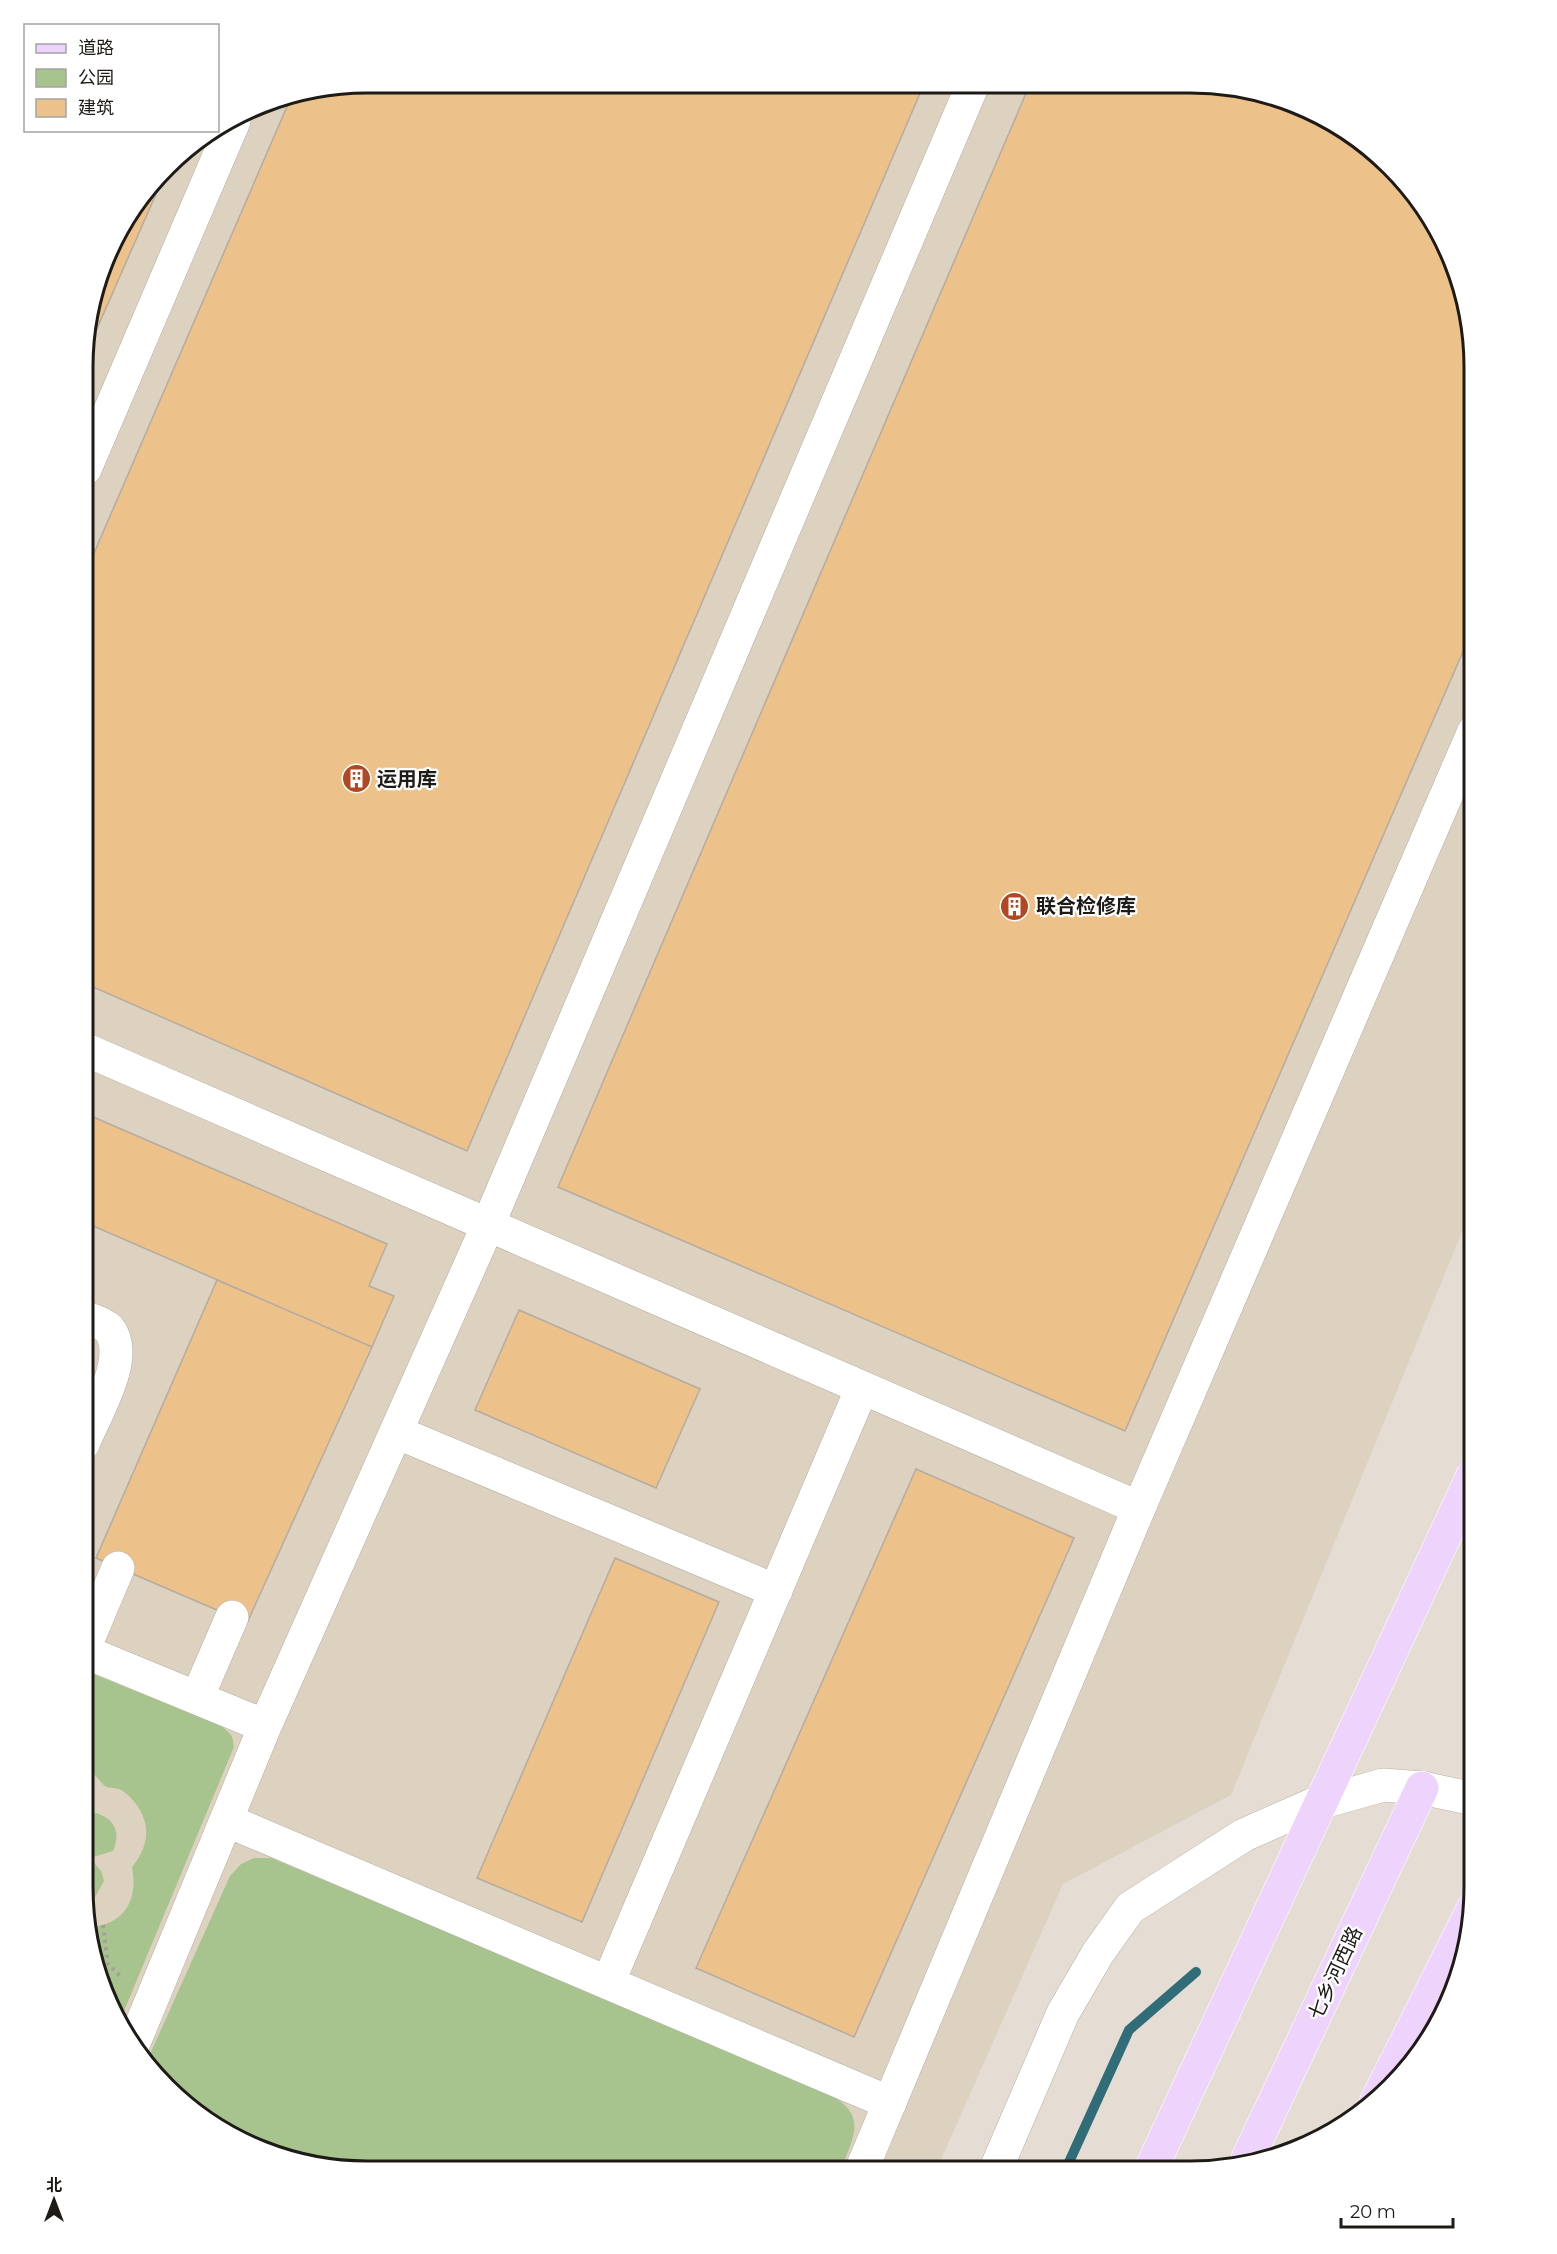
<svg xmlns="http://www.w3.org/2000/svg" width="1557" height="2254" font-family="Montserrat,'Noto Sans SC',sans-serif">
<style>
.built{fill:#ddd1c0}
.green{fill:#a8c48e}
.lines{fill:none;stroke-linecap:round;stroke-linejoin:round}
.stream{stroke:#306d78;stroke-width:10}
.building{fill:#edc18a;stroke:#b4aca2;stroke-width:1.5}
.minor-casing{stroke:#b6afa4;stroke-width:34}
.major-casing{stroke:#fff;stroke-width:34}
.path{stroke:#a69f97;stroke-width:4;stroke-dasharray:3 4.5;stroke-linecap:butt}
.minor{stroke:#fff;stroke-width:33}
.major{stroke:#eed4fc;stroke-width:33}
.major-bridge-casing{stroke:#fff;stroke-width:34;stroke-linecap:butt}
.major-bridge{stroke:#eed4fc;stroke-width:33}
.labels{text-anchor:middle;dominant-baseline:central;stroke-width:4.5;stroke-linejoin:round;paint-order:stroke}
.poi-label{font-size:20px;font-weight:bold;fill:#1e1b17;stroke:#fff;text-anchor:start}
.street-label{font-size:20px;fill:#1e1b17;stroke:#fff}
.rim{fill:none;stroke:#1e1b17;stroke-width:3}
</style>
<rect width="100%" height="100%" fill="#e5ddd3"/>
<path class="built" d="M 367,83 L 1227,85 L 1298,104 L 1363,141 L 1445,242 L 1474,367 L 1474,1203 L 1231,1795 L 1063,1884 L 936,2171 L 330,2169 L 209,2123 L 153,2074 L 112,2012 L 83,1887 L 85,330 L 120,225 L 180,153 L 275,98 Z"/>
<path class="green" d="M 83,1670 L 222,1726 L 232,1736 L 234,1747 L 119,2023 L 112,2012 L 92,1927 C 126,1923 138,1899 132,1867 C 154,1841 150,1812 123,1791 C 118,1787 110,1789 105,1786 C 99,1781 90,1768 83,1762 Z
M 96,1813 C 115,1819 121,1832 113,1851 L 90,1858 L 101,1871 L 104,1881 L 94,1899 L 86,1904 L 83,1887 L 83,1816 Z
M 254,1858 L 271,1858 L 815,2086 C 864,2111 861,2123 840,2171 L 330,2169 L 209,2123 L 153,2074 L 146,2063 L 230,1876 L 241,1864 Z"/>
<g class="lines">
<path class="stream" d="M 1065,2171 L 1129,2030 L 1196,1972"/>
</g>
<path class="building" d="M 367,82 L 924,84 L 467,1151 L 84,983 L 85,574 L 292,95 Z
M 1030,84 L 1227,85 L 1298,104 L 1363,141 L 1445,242 L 1474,367 L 1474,626 L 1125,1431 L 558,1187 Z
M 167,169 L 85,356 L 85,330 L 120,225 Z
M 84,1113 L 387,1244 L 369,1286 L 394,1296 L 372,1347 L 84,1222 Z
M 217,1280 L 372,1347 L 247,1623 L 96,1558 Z
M 519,1310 L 700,1389 L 656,1488 L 475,1410 Z
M 916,1469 L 1074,1538 L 854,2037 L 696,1968 Z
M 615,1558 L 719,1602 L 582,1922 L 477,1878 Z"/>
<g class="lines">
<defs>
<path id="minor" d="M 85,469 L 234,121
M 84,1049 L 1139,1508
M 396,1432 L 776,1591
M 83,1444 C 95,1414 131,1357 109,1329 C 103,1323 91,1320 83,1317
M 83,1651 L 265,1726
M 83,1651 L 118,1568
M 197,1698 L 232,1617
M 226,1820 L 890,2103
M 608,1983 L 862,1388
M 133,2045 L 265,1726 L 488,1225 L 973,84
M 861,2171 L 1139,1508 L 1474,731
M 995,2171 L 1063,2013 L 1098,1953 L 1130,1908 L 1244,1835 L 1312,1805 L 1383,1785 L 1422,1788 L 1474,1799"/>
<path id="major" d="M 1376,2102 L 1474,1907
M 1248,2158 L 1422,1788"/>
</defs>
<use href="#minor" class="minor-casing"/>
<use href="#major" class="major-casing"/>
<path class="path" d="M 103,1925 L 108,1964 L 122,1978"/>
<use href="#minor" class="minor"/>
<use href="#major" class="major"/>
<defs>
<path id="major-bridge" d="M 1150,2171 L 1474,1473"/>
</defs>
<use href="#major-bridge" class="major-bridge-casing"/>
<use href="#major-bridge" class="major-bridge"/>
</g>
<defs>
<symbol id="building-disc" viewBox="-11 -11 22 22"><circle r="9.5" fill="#af4823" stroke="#fff"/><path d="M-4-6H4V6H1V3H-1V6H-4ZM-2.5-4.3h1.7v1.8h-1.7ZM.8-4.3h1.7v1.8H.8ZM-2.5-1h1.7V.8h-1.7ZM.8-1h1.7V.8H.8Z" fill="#fff"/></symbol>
</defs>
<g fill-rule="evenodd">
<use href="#building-disc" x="340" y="762" width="33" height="33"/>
<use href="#building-disc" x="998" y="890" width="33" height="33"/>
</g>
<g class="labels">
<g class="poi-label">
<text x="377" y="779">运用库</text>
<text x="1036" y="906">联合检修库</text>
</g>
<g class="street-label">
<text transform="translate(1335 1973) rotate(-65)">七乡河西路</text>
</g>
</g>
<path d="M0 0H1557V2254H0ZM367 93H1190A274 274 0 0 1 1464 367V1887A274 274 0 0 1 1190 2161H367A274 274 0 0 1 93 1887V367A274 274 0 0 1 367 93Z" fill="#fff" fill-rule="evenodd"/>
<path class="rim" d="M367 93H1190A274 274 0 0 1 1464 367V1887A274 274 0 0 1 1190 2161H367A274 274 0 0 1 93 1887V367A274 274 0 0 1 367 93Z"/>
<rect x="24" y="24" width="195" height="108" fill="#ffffff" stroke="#a5a4a2" stroke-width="1.5"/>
<rect x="36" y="44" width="30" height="9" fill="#eed4fc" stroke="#a5a4a2" stroke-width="1.5"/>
<text x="78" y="54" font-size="18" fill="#1e1b17">道路</text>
<rect x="36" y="69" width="30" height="18" fill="#a8c48e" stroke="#a5a4a2" stroke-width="1.5"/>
<text x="78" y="84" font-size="18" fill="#1e1b17">公园</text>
<rect x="36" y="99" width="30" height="18" fill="#edc18a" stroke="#a5a4a2" stroke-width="1.5"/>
<text x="78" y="114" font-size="18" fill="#1e1b17">建筑</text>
<g transform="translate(54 2200)" stroke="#ffffff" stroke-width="4.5" paint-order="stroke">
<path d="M0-4.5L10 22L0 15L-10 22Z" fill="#1e1b17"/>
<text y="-9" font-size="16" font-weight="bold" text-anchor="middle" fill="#1e1b17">北</text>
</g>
<path d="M1341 2218v9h112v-9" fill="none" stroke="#1e1b17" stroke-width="3"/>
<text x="1350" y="2218" font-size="18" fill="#1e1b17" stroke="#ffffff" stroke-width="4.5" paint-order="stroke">20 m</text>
</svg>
